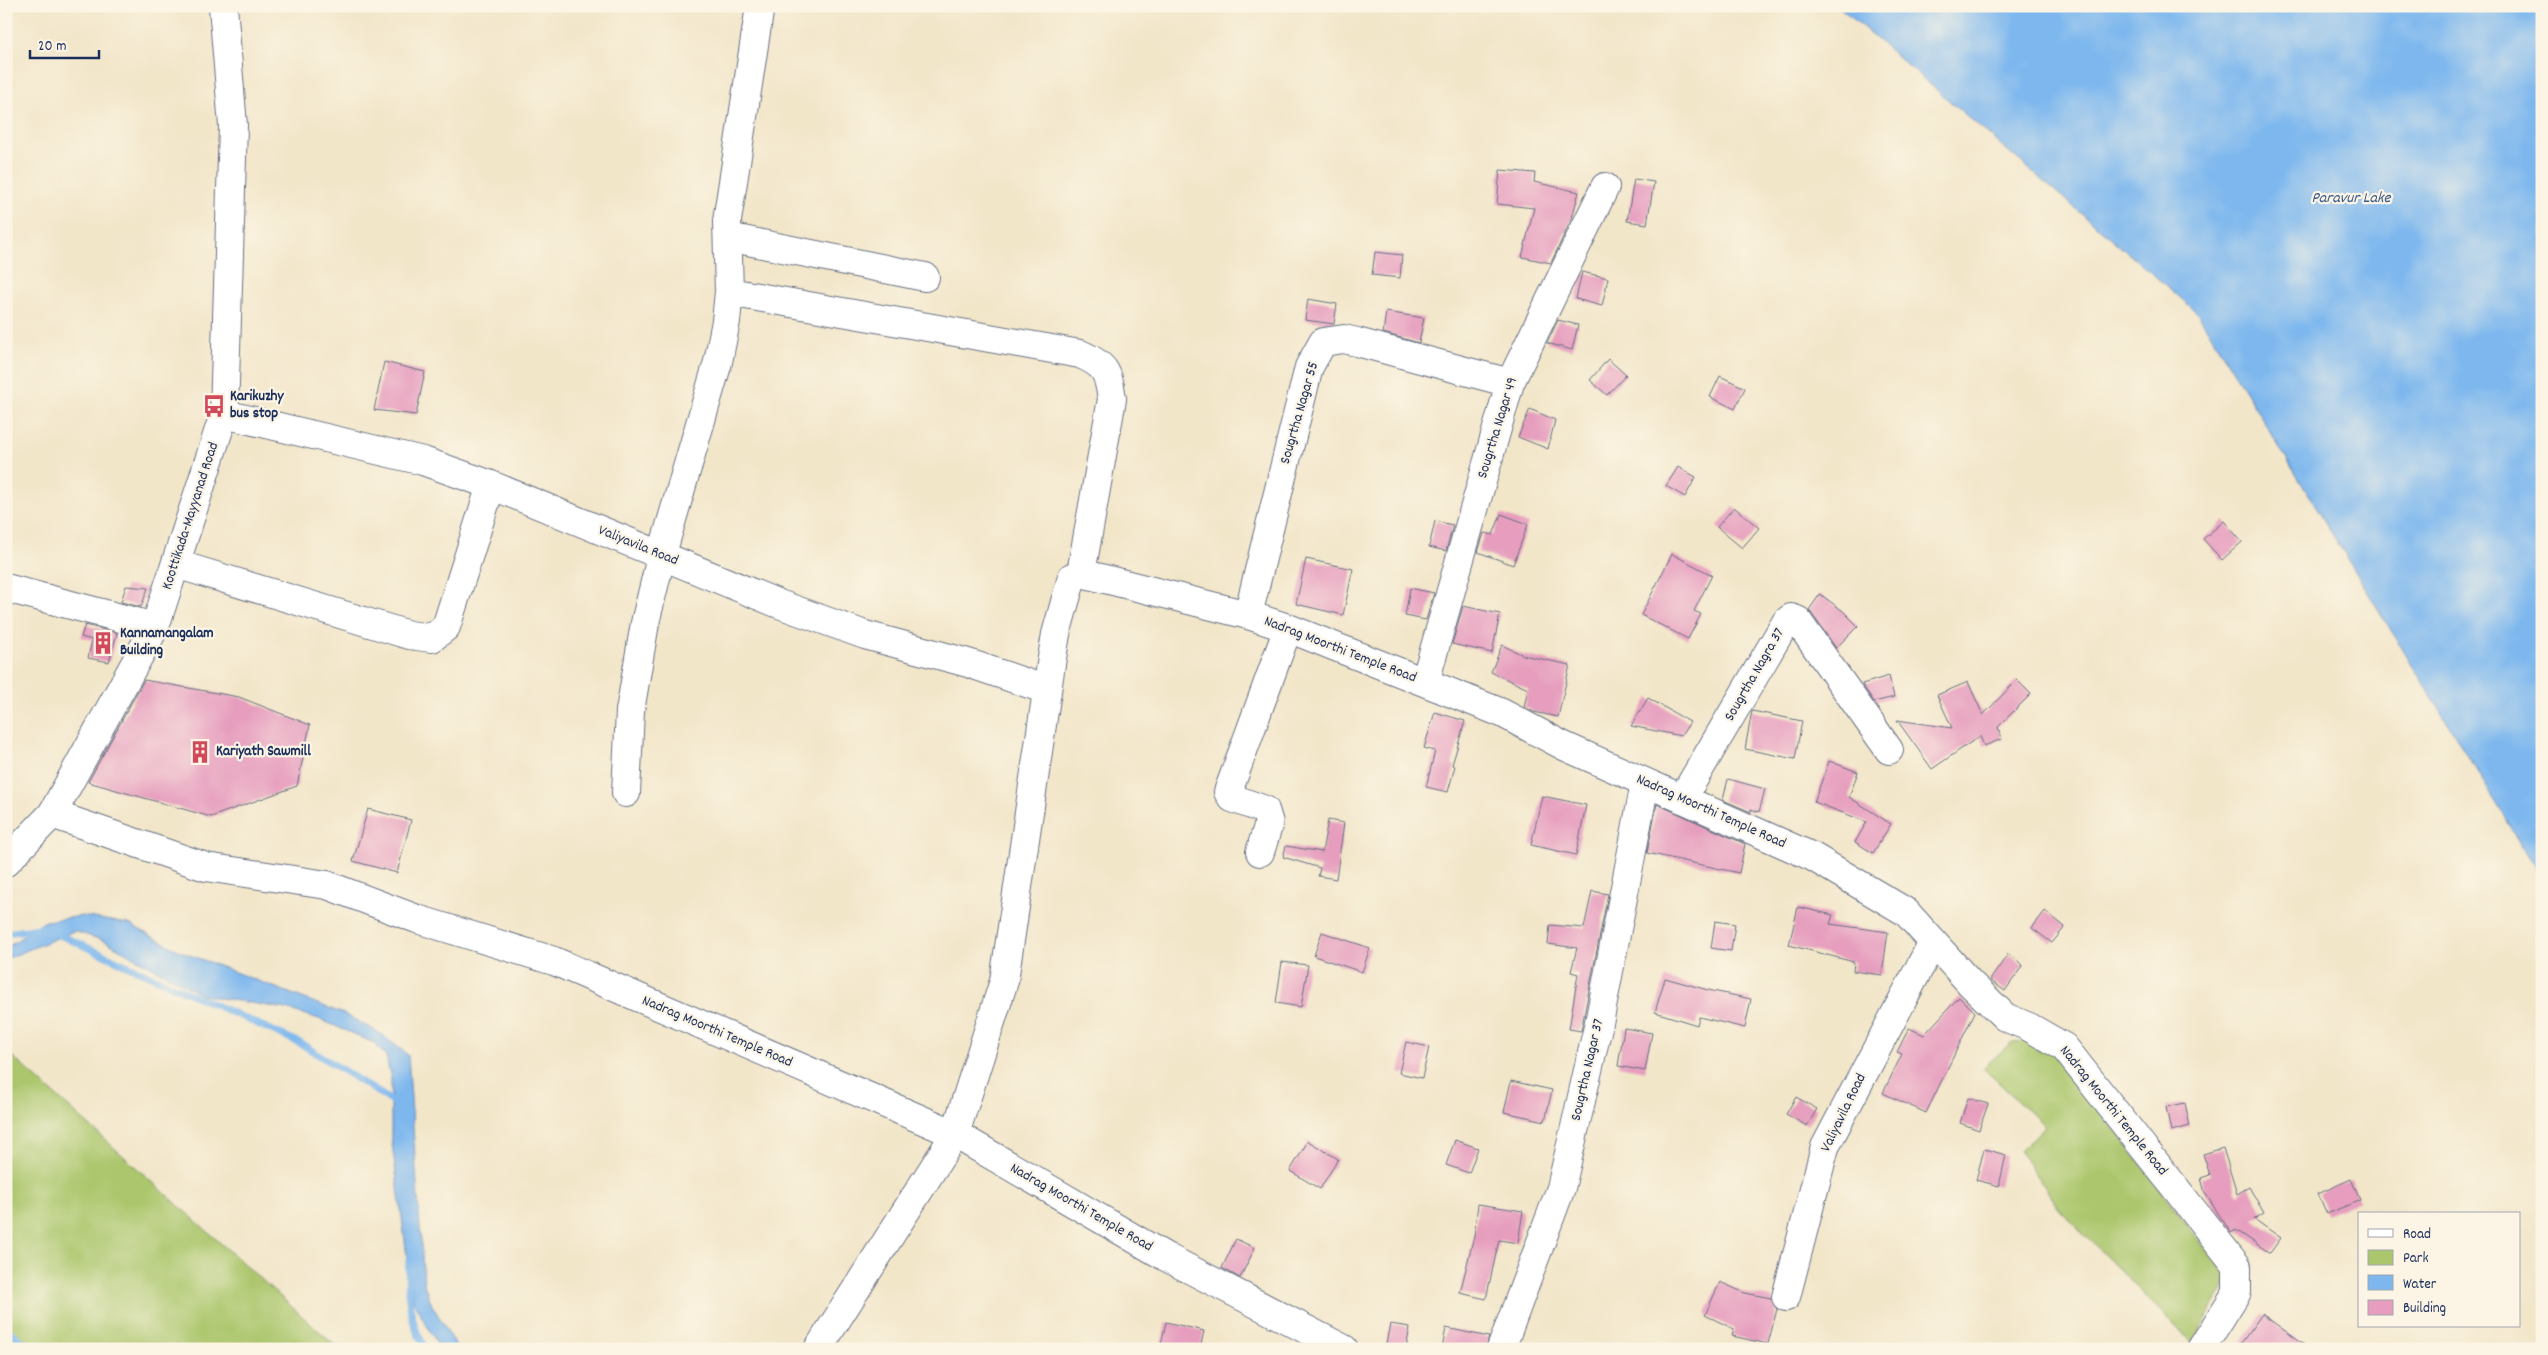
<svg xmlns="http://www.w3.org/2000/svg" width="2548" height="1355" font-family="Dekko,sans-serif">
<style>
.green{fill:#abc66c;stroke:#637a65}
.water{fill:#7db7ee;stroke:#4c73a6}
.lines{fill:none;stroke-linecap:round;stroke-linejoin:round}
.stream{stroke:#7db7ee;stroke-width:7}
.building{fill:#e69dbe}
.minor-casing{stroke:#666f83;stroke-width:30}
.major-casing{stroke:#666f83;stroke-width:30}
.minor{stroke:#fff;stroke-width:28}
.major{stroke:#fff;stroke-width:28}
.labels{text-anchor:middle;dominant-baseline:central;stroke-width:4.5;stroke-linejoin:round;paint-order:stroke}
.poi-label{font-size:15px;font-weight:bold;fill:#1b2f5e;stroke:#fcf5e5;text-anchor:start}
.street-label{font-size:15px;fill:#1b2f5e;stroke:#fcf5e5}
.water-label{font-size:16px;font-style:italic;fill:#385889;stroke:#fcf5e5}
</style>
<rect width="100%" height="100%" fill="#fcf5e5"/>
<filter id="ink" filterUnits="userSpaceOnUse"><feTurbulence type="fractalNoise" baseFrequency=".02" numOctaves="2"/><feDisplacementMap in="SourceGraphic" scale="10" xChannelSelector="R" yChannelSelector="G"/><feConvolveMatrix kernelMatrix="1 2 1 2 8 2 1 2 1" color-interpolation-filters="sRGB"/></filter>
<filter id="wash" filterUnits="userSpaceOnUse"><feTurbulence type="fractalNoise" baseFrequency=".0096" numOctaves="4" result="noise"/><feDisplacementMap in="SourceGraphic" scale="20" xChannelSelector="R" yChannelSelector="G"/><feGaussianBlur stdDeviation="1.12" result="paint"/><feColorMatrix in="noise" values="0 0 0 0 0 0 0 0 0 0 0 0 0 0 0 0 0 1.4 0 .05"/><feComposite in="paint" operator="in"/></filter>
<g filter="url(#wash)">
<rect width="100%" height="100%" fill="#f2e6c9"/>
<path class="green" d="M 2035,1040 L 2054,1051 L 2229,1279 L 2192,1343 L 2060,1210 L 2020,1151 L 2045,1126 L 1983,1068 L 2012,1042 Z
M 6,1051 L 339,1349 L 6,1349 Z"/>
<path class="water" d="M 1838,6 L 2542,6 L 2542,878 L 2197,312 Z
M 82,916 L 129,924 L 180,951 L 344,1014 L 378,1032 L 408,1055 L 424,1284 L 432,1305 L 458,1349 L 440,1349 L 413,1301 L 391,1136 L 391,1079 L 386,1056 L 374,1043 L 319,1019 L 286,1009 L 203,995 L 105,941 L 74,931 L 6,959 L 6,948 L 45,921 Z"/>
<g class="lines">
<path class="stream" d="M 53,932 L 300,1043 L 398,1105
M 6,933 L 41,928
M 409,1261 C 407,1293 408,1321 426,1349
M 6,1328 L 32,1349"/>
</g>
<g id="blocks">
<path class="building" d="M 1500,170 L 1535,173 L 1534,182 L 1579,192 L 1572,218 L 1551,263 L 1522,257 L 1534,208 L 1497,204 Z
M 1634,179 L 1654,182 L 1647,224 L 1627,221 Z
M 1375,252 L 1402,255 L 1400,278 L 1372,275 Z
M 1582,272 L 1608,278 L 1602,306 L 1576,299 Z
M 1308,299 L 1337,304 L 1334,324 L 1305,320 Z
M 1386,312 L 1424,318 L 1419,343 L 1383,333 Z
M 1558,320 L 1578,325 L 1572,350 L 1547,343 Z
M 1608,359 L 1626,375 L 1607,395 L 1590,380 Z
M 384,362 L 425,372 L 416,415 L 374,410 Z
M 1720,376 L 1745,388 L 1735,409 L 1710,397 Z
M 1530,409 L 1555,420 L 1548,449 L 1518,437 Z
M 1678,467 L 1696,477 L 1685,497 L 1666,486 Z
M 1734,507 L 1759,528 L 1742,548 L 1717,527 Z
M 1501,514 L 1528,524 L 1513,565 L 1478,552 L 1484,533 L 1493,535 Z
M 1435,521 L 1453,525 L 1446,551 L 1429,547 Z
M 2224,521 L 2242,542 L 2222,560 L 2203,539 Z
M 1672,554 L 1712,575 L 1694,611 L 1701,614 L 1688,639 L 1641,615 Z
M 1306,559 L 1353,569 L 1343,615 L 1296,604 Z
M 126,586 L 148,588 L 141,607 L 121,602 Z
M 1410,588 L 1434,593 L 1426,620 L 1405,616 Z
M 1820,594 L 1843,611 L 1858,626 L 1836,648 L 1809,610 Z
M 1463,606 L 1500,614 L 1492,653 L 1452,644 Z
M 85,625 L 117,633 L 109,662 L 88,658 L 92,640 L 81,637 Z
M 1502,645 L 1523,655 L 1570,665 L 1558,717 L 1534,712 L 1524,707 L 1528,689 L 1491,672 Z
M 1889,676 L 1894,697 L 1874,702 L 1862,684 Z
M 144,680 L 239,697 L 310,725 L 297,786 L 211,817 L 88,782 Z
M 2017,680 L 2031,694 L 1998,727 L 2002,739 L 1984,746 L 1980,736 L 1932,769 L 1897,720 L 1952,728 L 1937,695 L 1968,682 L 1983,715 Z
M 1648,698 L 1690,722 L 1681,736 L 1631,726 Z
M 1752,711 L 1802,721 L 1795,759 L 1745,749 Z
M 1435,712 L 1465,721 L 1452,765 L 1455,766 L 1448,792 L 1426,787 L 1435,751 L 1424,748 Z
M 1829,761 L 1858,772 L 1849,797 L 1891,824 L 1873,853 L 1855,842 L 1867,822 L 1814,802 Z
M 1728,779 L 1765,789 L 1759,812 L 1751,809 L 1751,812 L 1723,800 Z
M 1542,796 L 1586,805 L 1576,855 L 1531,845 Z
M 1657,804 L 1745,844 L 1739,873 L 1647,853 Z
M 368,809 L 411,820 L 397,873 L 353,861 Z
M 1328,820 L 1344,823 L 1336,879 L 1318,876 L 1320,868 L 1283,857 L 1286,846 L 1322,852 Z
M 1592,891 L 1608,894 L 1581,1031 L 1569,1029 L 1578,974 L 1571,972 L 1577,948 L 1548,944 L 1550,925 L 1584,928 Z
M 1798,907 L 1833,915 L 1830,924 L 1888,932 L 1882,975 L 1853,971 L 1854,962 L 1789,945 Z
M 2045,911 L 2065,927 L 2052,943 L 2032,928 Z
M 1715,921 L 1735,924 L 1731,951 L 1711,948 Z
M 1322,932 L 1370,948 L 1362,972 L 1314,956 Z
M 2008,954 L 2023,965 L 2005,991 L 1990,980 Z
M 1282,962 L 1308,965 L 1301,1007 L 1276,1003 Z
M 1665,978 L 1708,990 L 1751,999 L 1745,1028 L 1699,1017 L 1697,1025 L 1655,1012 Z
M 1959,997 L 1975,1012 L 1926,1113 L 1883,1093 L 1902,1054 L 1897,1052 L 1909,1028 L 1924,1035 Z
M 1624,1028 L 1652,1033 L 1645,1071 L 1618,1066 Z
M 1406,1042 L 1429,1047 L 1422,1078 L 1399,1073 Z
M 1511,1081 L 1552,1090 L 1545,1121 L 1504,1112 Z
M 1796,1097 L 1817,1109 L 1807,1126 L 1786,1114 Z
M 1968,1098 L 1988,1104 L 1979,1130 L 1960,1123 Z
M 2185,1103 L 2190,1126 L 2171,1131 L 2166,1107 Z
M 1455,1140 L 1478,1148 L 1469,1173 L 1446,1165 Z
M 1308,1141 L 1338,1159 L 1320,1189 L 1290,1171 Z
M 2223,1148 L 2237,1194 L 2249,1187 L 2264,1213 L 2254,1219 L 2281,1238 L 2270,1253 L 2236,1230 L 2231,1233 L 2205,1193 L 2201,1178 L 2210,1175 L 2203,1154 Z
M 1984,1149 L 2006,1155 L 1999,1186 L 1976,1180 Z
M 2351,1179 L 2360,1200 L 2327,1214 L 2318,1194 Z
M 1478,1204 L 1523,1211 L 1518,1243 L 1499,1240 L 1486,1299 L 1460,1293 L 1474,1236 Z
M 1236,1239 L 1255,1248 L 1240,1278 L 1222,1268 Z
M 1720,1282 L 1745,1293 L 1771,1298 L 1777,1309 L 1768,1344 L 1732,1336 L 1734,1329 L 1705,1315 Z
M 2262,1314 L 2310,1349 L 2237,1349 Z
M 1166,1322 L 1204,1331 L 1200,1349 L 1160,1349 Z
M 1390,1324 L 1410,1327 L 1406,1349 L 1385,1349 Z
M 1446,1328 L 1489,1337 L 1486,1349 L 1442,1349 Z"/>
</g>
</g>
<g filter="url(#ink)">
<use href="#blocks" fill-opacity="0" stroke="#666f83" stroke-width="1"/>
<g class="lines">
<defs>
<path id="minor" d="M 728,237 L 925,277
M 729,292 L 1080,354 C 1106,365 1108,372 1112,399 L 1081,573
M 224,414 L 423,461 L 491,485 L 779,604 L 865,635 L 968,663 L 1047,690
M 176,564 L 409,635 L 432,638 L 446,627 L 491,485
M 6,588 L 155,627
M 1248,615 L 1309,367 L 1323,342 L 1344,339 L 1357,342 L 1510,383
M 1425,682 L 1510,383 L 1605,187
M 626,793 L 630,711 L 645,623 L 661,557 L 718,362 L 726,321 L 729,292 L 727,221 L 760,6
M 1682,799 L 1786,622 L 1791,618 L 1797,620 L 1889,750
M 52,814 L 206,867 L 327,885 L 417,919 L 554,961 L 955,1134 L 1166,1257 L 1344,1349
M 1260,852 L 1269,823 L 1265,810 L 1232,798 L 1228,792 L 1288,628
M 1786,1297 L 1825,1147 L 1933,942
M 818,1349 L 955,1134 L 1004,981 L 1051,664 L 1056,634 L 1072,577 L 1081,573 L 1248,615 L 1288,628 L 1502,713 L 1564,746 L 1813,857 L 1906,912 L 1970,983 L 2005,1017 L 2029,1027 L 2064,1047 L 2237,1266 L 2237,1292 L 2201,1349
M 1501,1349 L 1561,1188 L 1600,1018 L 1645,783"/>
<path id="major" d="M 6,862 L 52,814 L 155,627 L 224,414 L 233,126 L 223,6"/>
</defs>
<use href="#minor" class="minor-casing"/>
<use href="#major" class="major-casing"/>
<use href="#minor" class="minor"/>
<use href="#major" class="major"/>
</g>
</g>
<defs>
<symbol id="bus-bare" viewBox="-9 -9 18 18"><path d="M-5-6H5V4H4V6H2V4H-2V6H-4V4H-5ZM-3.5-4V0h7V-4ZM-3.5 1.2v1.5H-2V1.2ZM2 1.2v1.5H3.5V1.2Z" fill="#d1495b" stroke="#fcf5e5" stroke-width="2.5" paint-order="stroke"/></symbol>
<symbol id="building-bare" viewBox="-9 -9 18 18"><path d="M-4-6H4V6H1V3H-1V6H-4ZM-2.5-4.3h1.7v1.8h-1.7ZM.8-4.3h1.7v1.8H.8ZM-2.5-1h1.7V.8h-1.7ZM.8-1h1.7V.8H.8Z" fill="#d1495b" stroke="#fcf5e5" stroke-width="2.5" paint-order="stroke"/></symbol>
</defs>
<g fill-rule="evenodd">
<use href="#bus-bare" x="198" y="390" width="32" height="32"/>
<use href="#building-bare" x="87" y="627" width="32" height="32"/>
<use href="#building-bare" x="184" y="736" width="32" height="32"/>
</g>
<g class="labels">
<g class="poi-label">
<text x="230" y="397">Karikuzhy<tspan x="230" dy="17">bus stop</tspan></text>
<text x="120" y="634">Kannamangalam<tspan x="120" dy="17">Building</tspan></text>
<text x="216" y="752">Kariyath Sawmill</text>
</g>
<g class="street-label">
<text transform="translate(1300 413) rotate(-74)">Sougrtha Nagar 55</text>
<text transform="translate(1498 428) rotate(-73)">Sougrtha Nagar 49</text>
<text transform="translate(191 516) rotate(-72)">Koottikada-Mayyanad Road</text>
<text transform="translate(638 546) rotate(22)">Valiyavila Road</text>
<text transform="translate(1340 650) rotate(21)">Nadrag Moorthi Temple Road</text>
<text transform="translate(1755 675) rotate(-60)">Sougrtha Nagra 37</text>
<text transform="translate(1711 812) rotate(24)">Nadrag Moorthi Temple Road</text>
<text transform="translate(717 1032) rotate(23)">Nadrag Moorthi Temple Road</text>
<text transform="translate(1588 1070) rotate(-77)">Sougrtha Nagar 37</text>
<text transform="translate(2113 1111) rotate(51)">Nadrag Moorthi Temple Road</text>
<text transform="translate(1844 1113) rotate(-64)">Valiyavila Road</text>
<text transform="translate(1081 1208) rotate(30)">Nadrag Moorthi Temple Road</text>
</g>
<g class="water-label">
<text x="2351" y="198">Paravur Lake</text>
</g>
</g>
<rect width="2548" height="1355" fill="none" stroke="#fcf5e5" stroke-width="25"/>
<rect x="2358" y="1212" width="162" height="115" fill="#fcf5e5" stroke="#a2a6af"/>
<rect x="2368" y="1229" width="25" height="8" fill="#ffffff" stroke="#a2a6af"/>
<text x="2403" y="1238" font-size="15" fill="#1b2f5e">Road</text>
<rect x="2368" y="1250" width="25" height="15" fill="#abc66c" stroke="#a2a6af"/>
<text x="2403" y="1262" font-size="15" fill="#1b2f5e">Park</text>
<rect x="2368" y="1275" width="25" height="15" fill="#7db7ee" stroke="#a2a6af"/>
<text x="2403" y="1288" font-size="15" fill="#1b2f5e">Water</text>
<rect x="2368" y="1300" width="25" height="15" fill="#e69dbe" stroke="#a2a6af"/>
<text x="2403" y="1312" font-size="15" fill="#1b2f5e">Building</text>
<path d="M30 50v8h69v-8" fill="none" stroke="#1b2f5e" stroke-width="2.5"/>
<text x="38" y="50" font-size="15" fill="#1b2f5e" stroke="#fcf5e5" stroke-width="4" paint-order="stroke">20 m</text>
</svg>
